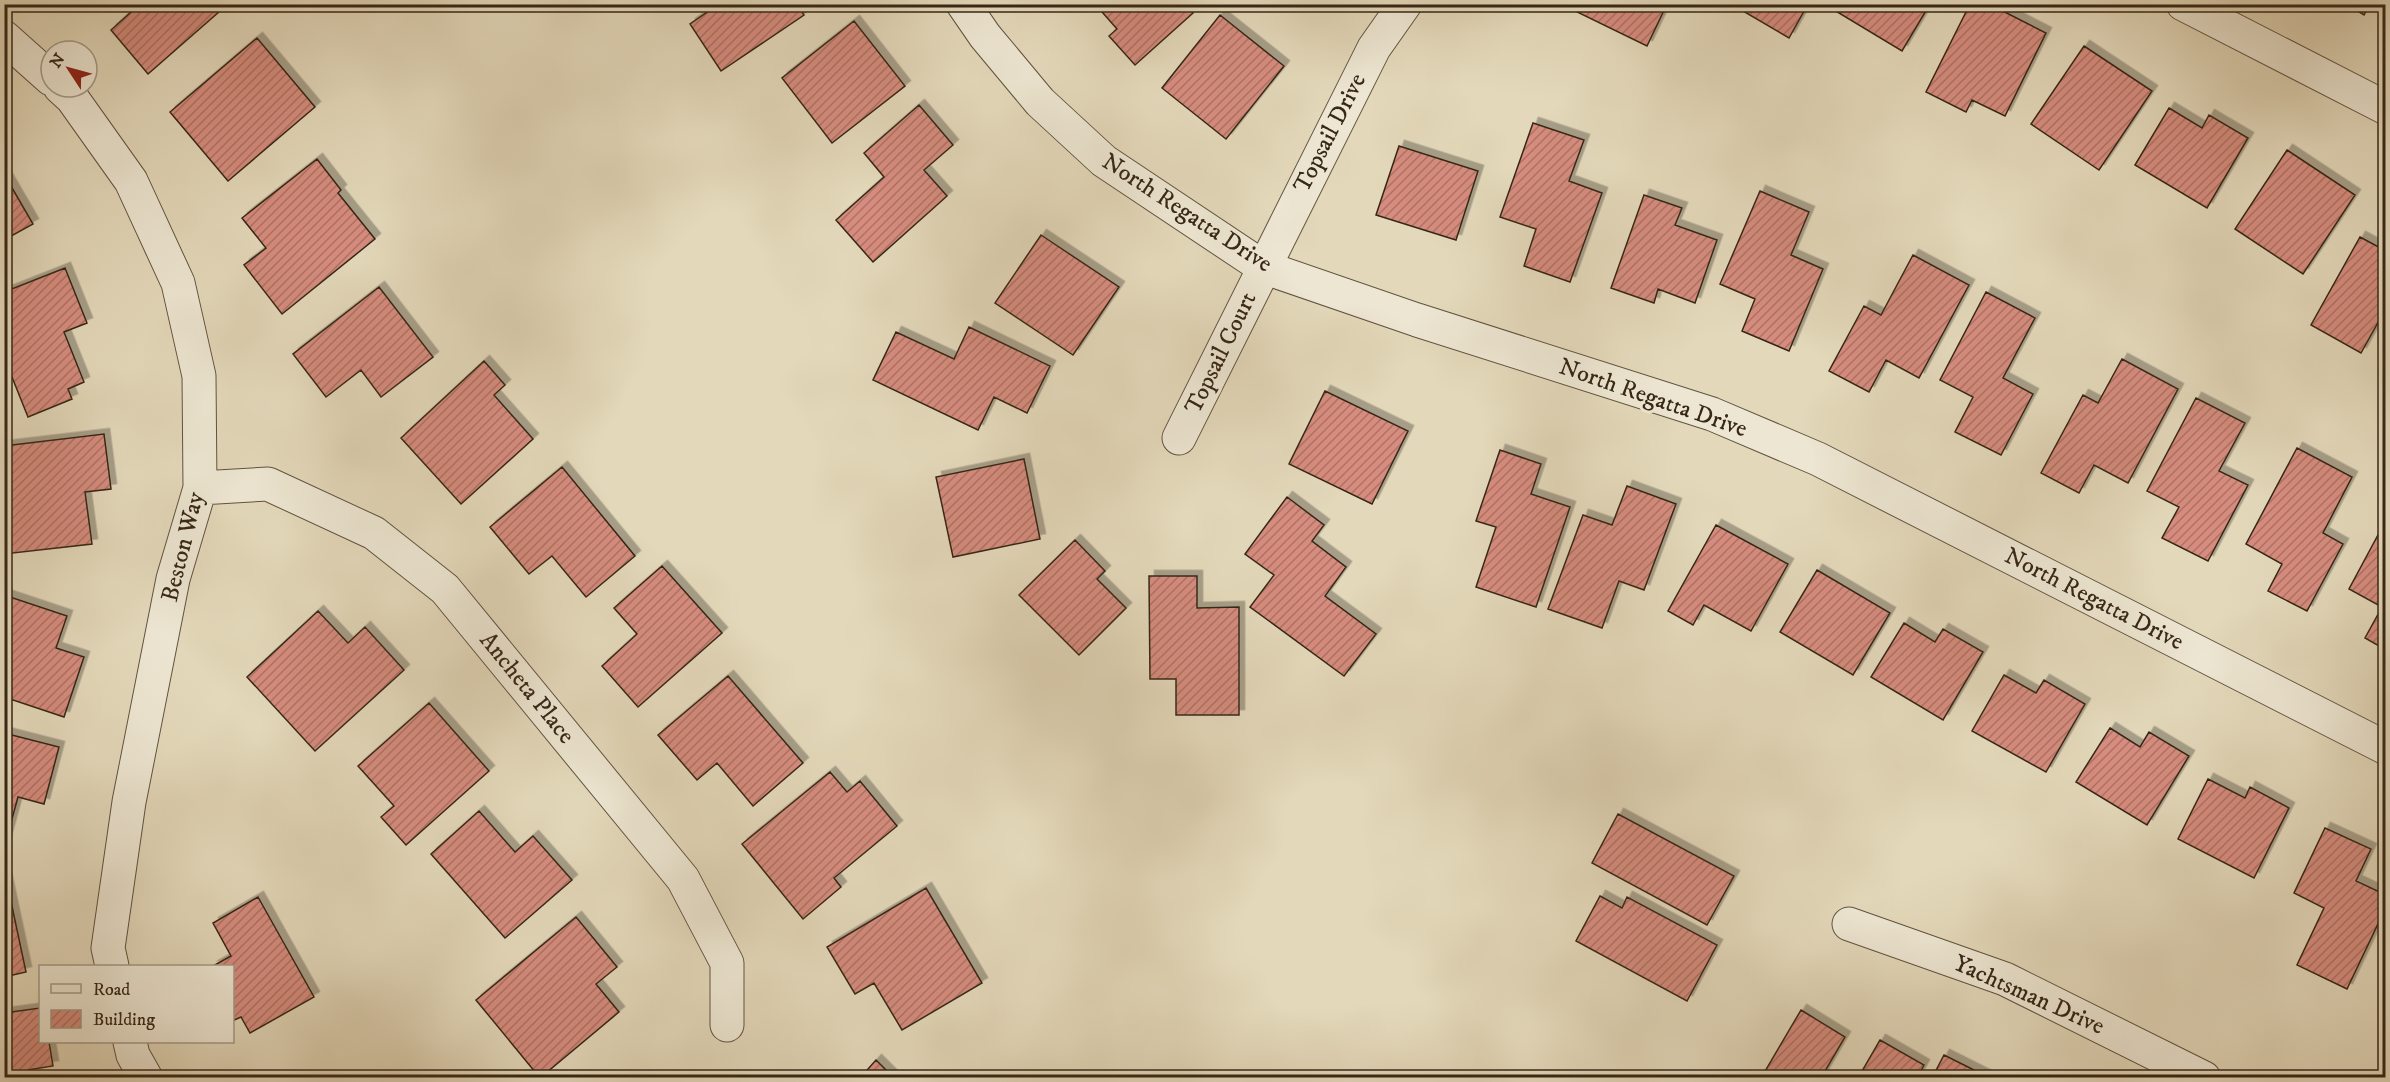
<svg xmlns="http://www.w3.org/2000/svg" width="2390" height="1082" font-family="'IM FELL DW Pica',serif">
<style>
.building{fill:url(#building-hatch);stroke:#362717;stroke-width:1.5;filter:url(#shadow)}
.lines{fill:none;stroke-linecap:round;stroke-linejoin:round}
.minor-casing{stroke:#615340;stroke-width:35}
.tertiary-casing{stroke:#615340;stroke-width:35}
.minor{stroke:#ede6d2;stroke-width:33}
.tertiary{stroke:#ede6d2;stroke-width:33}
.labels{text-anchor:middle;dominant-baseline:central;stroke-width:6;stroke-linejoin:round;paint-order:stroke}
.street-label{font-size:24px;fill:#362717;stroke:#ede6d2}
</style>
<defs>
<pattern id="building-hatch" width="6" height="6" patternUnits="userSpaceOnUse" patternTransform="scale(1.5)"><rect width="6" height="6" fill="#d68c7e"/><path d="M-1 1l2-2M0 6l6-6M5 7l2-2" fill="none" stroke="#ae7266"/></pattern>
<filter id="shadow"><feDropShadow dx="5.5" dy="-5.5" stdDeviation="0" flood-color="#0004"/></filter>
</defs>
<rect width="100%" height="100%" fill="#e3d8ba"/>
<filter id="stains"><feTurbulence type="fractalNoise" baseFrequency=".00333" numOctaves="4"/><feColorMatrix values="0 0 0 0 .2 0 0 0 0 .09 0 0 0 0 .02 0 0 0 .5 -.17"/></filter>
<radialGradient id="worn" r=".72"><stop offset=".6" stop-color="#630" stop-opacity="0"/><stop offset="1" stop-color="#630" stop-opacity=".3"/></radialGradient>
<path class="building" d="M 140,4 L 228,4 L 148,74 L 111,30 Z
M 719,4 L 797,4 L 804,15 L 721,71 L 690,24 Z
M 1095,4 L 1185,4 L 1193,13 L 1135,65 L 1109,36 L 1117,29 Z
M 1578,4 L 1667,4 L 1647,46 L 1575,11 Z
M 1731,4 L 1808,4 L 1789,38 Z
M 1831,4 L 1930,4 L 1902,51 L 1829,7 Z
M 1970,4 L 1989,4 L 2046,33 L 2005,116 L 1972,100 L 1966,112 L 1926,92 Z
M 2346,4 L 2370,4 L 2364,15 Z
M 1220,15 L 1284,66 L 1226,139 L 1162,88 Z
M 854,21 L 905,86 L 832,143 L 782,78 Z
M 257,38 L 315,107 L 228,181 L 170,112 Z
M 2084,46 L 2152,91 L 2099,170 L 2031,124 Z
M 919,105 L 953,145 L 924,170 L 947,196 L 873,262 L 836,220 L 884,177 L 864,153 Z
M 2169,108 L 2202,128 L 2209,115 L 2248,138 L 2207,208 L 2135,165 Z
M 1533,123 L 1584,140 L 1569,181 L 1602,193 L 1570,282 L 1524,266 L 1536,229 L 1500,217 Z
M 1399,146 L 1478,171 L 1456,240 L 1376,215 Z
M 2287,150 L 2355,195 L 2303,274 L 2235,229 Z
M 317,159 L 341,190 L 338,193 L 375,239 L 282,314 L 244,265 L 266,248 L 242,218 Z
M 4,174 L 33,224 L 4,240 Z
M 1760,191 L 1809,212 L 1791,255 L 1823,269 L 1789,351 L 1742,331 L 1755,299 L 1720,284 Z
M 1644,195 L 1682,208 L 1675,225 L 1717,240 L 1695,303 L 1658,289 L 1654,303 L 1611,288 Z
M 1041,235 L 1119,287 L 1073,355 L 995,303 Z
M 2360,237 L 2386,251 L 2386,308 L 2361,353 L 2311,325 Z
M 1913,255 L 1969,285 L 1919,378 L 1886,360 L 1869,392 L 1829,371 L 1864,306 L 1881,315 Z
M 65,268 L 87,323 L 64,332 L 84,382 L 68,389 L 72,399 L 28,417 L 4,357 L 4,292 Z
M 379,287 L 433,357 L 381,397 L 361,370 L 326,397 L 293,354 Z
M 1986,292 L 2035,318 L 2003,378 L 2033,394 L 2001,455 L 1955,432 L 1973,397 L 1940,380 Z
M 969,327 L 1050,366 L 1027,413 L 994,397 L 978,430 L 873,380 L 896,332 L 954,359 Z
M 2122,359 L 2178,389 L 2128,483 L 2094,465 L 2079,493 L 2041,473 L 2083,395 L 2098,403 Z
M 484,361 L 505,385 L 494,395 L 533,439 L 461,504 L 401,438 Z
M 1325,391 L 1408,431 L 1372,504 L 1289,464 Z
M 2196,398 L 2245,423 L 2219,471 L 2248,485 L 2208,561 L 2162,538 L 2179,507 L 2147,491 Z
M 104,434 L 111,489 L 85,492 L 92,544 L 4,554 L 4,446 Z
M 2297,448 L 2352,477 L 2323,533 L 2343,544 L 2307,611 L 2268,591 L 2282,564 L 2246,544 Z
M 1500,450 L 1541,464 L 1531,494 L 1570,507 L 1536,607 L 1476,587 L 1496,527 L 1476,521 Z
M 1024,459 L 1040,539 L 953,557 L 936,477 Z
M 562,467 L 635,556 L 586,597 L 552,556 L 529,574 L 490,527 Z
M 1627,486 L 1676,504 L 1644,590 L 1619,581 L 1602,628 L 1548,609 L 1583,515 L 1612,525 Z
M 1287,497 L 1324,525 L 1312,541 L 1346,567 L 1325,596 L 1376,634 L 1344,676 L 1250,607 L 1274,575 L 1245,554 Z
M 2386,520 L 2386,650 L 2365,638 L 2382,607 L 2349,589 Z
M 1716,525 L 1788,564 L 1751,631 L 1704,605 L 1693,625 L 1668,611 Z
M 1075,540 L 1105,571 L 1097,579 L 1126,608 L 1079,655 L 1019,595 Z
M 662,566 L 722,633 L 638,707 L 602,666 L 637,634 L 614,608 Z
M 1817,570 L 1890,613 L 1853,675 L 1780,632 Z
M 1149,576 L 1197,576 L 1197,608 L 1239,607 L 1239,715 L 1176,715 L 1176,679 L 1150,679 Z
M 4,595 L 67,616 L 56,648 L 84,657 L 64,717 L 4,697 Z
M 318,611 L 348,643 L 365,627 L 404,670 L 315,751 L 247,677 Z
M 1904,623 L 1935,642 L 1943,629 L 1983,652 L 1943,720 L 1871,677 Z
M 2004,675 L 2036,693 L 2044,680 L 2085,704 L 2046,772 L 1972,731 Z
M 728,676 L 803,763 L 753,806 L 717,763 L 697,780 L 658,735 Z
M 429,703 L 489,771 L 406,845 L 381,817 L 394,806 L 358,766 Z
M 2110,728 L 2140,747 L 2149,732 L 2189,756 L 2147,825 L 2076,782 Z
M 4,733 L 59,747 L 44,804 L 18,797 L 4,848 Z
M 830,772 L 847,792 L 860,781 L 897,826 L 834,878 L 841,887 L 803,919 L 742,844 Z
M 2208,779 L 2245,798 L 2250,787 L 2289,808 L 2254,878 L 2178,839 Z
M 479,811 L 515,852 L 533,836 L 572,880 L 505,938 L 431,854 Z
M 1618,814 L 1734,876 L 1707,925 L 1592,863 Z
M 2325,828 L 2371,849 L 2356,881 L 2386,895 L 2386,907 L 2347,989 L 2297,965 L 2324,908 L 2294,893 Z
M 4,878 L 6,878 L 26,972 L 4,977 Z
M 926,888 L 982,983 L 902,1030 L 874,983 L 855,994 L 827,947 Z
M 1600,896 L 1622,908 L 1627,897 L 1717,945 L 1687,1001 L 1576,941 Z
M 258,897 L 314,997 L 250,1033 L 241,1017 L 232,1021 L 232,966 L 213,966 L 231,956 L 213,923 Z
M 576,917 L 617,967 L 596,984 L 619,1012 L 540,1078 L 476,1000 Z
M 40,1008 L 40,1042 L 49,1042 L 53,1066 L 28,1070 L 29,1078 L 4,1078 L 4,1013 Z
M 1801,1010 L 1845,1037 L 1821,1078 L 1761,1078 Z
M 1880,1040 L 1924,1065 L 1917,1078 L 1858,1078 Z
M 1944,1055 L 1990,1078 L 1932,1078 Z
M 876,1060 L 894,1078 L 860,1078 Z"/>
<g class="lines">
<defs>
<path id="minor" d="M 2183,4 L 2386,108
M 4,37 L 51,79
M 60,87 L 72,98 L 131,181 L 178,283 L 199,376 L 200,488 L 173,579 L 129,802 L 108,948 L 112,966
M 1179,438 L 1374,48 L 1405,4
M 200,488 L 268,484 L 374,533 L 445,589 L 683,879 L 727,963 L 727,1025
M 1849,924 L 2005,979 L 2204,1078
M 130,1042 L 133,1055 L 146,1078"/>
<path id="tertiary" d="M 963,4 L 985,36 L 1040,102 L 1104,161 L 1263,267 L 1417,320 L 1712,414 L 1818,459 L 2386,748"/>
</defs>
<use href="#minor" class="minor-casing"/>
<use href="#tertiary" class="tertiary-casing"/>
<use href="#minor" class="minor"/>
<use href="#tertiary" class="tertiary"/>
</g>
<g class="labels">
<g class="street-label">
<text transform="translate(1330 133) rotate(-63)">Topsail Drive</text>
<text transform="translate(1187 213) rotate(33)">North Regatta Drive</text>
<text transform="translate(1221 353) rotate(-64)">Topsail Court</text>
<text transform="translate(1653 398) rotate(19)">North Regatta Drive</text>
<text transform="translate(183 547) rotate(-76)">Beston Way</text>
<text transform="translate(2094 599) rotate(27)">North Regatta Drive</text>
<text transform="translate(527 688) rotate(51)">Ancheta Place</text>
<text transform="translate(2029 995) rotate(24)">Yachtsman Drive</text>
</g>
</g>
<rect width="2390" height="1082" fill="none" stroke="#e3d8ba" stroke-width="24"/>
<rect x="6" y="6" width="2378" height="1070" fill="none" stroke="#362717" stroke-width="3"/>
<rect x="12" y="12" width="2366" height="1058" fill="none" stroke="#362717" stroke-width="1.5"/>
<rect x="39" y="965" width="195" height="78" fill="#ede6d2" stroke="#a49a87" stroke-width="1.5"/>
<rect x="51" y="984" width="30" height="9" fill="#ede6d2" stroke="#a49a87" stroke-width="1.5"/>
<text x="93" y="995" font-size="18" fill="#362717">Road</text>
<rect x="51" y="1010" width="30" height="18" fill="url(#building-hatch)" stroke="#a49a87" stroke-width="1.5"/>
<text x="93" y="1025" font-size="18" fill="#362717">Building</text>
<g transform="translate(69 69) rotate(306)"><circle r="28" fill="#ede6d2" stroke="#a49a87" stroke-width="1.5"/>
<path d="M0-4.5L10 22L0 15L-10 22Z" fill="#8f2418"/>
<text y="-9" font-size="16" font-weight="bold" text-anchor="middle" fill="#362717">N</text>
</g>
<rect width="100%" height="100%" filter="url(#stains)"/>
<rect width="100%" height="100%" fill="url(#worn)"/>
</svg>
